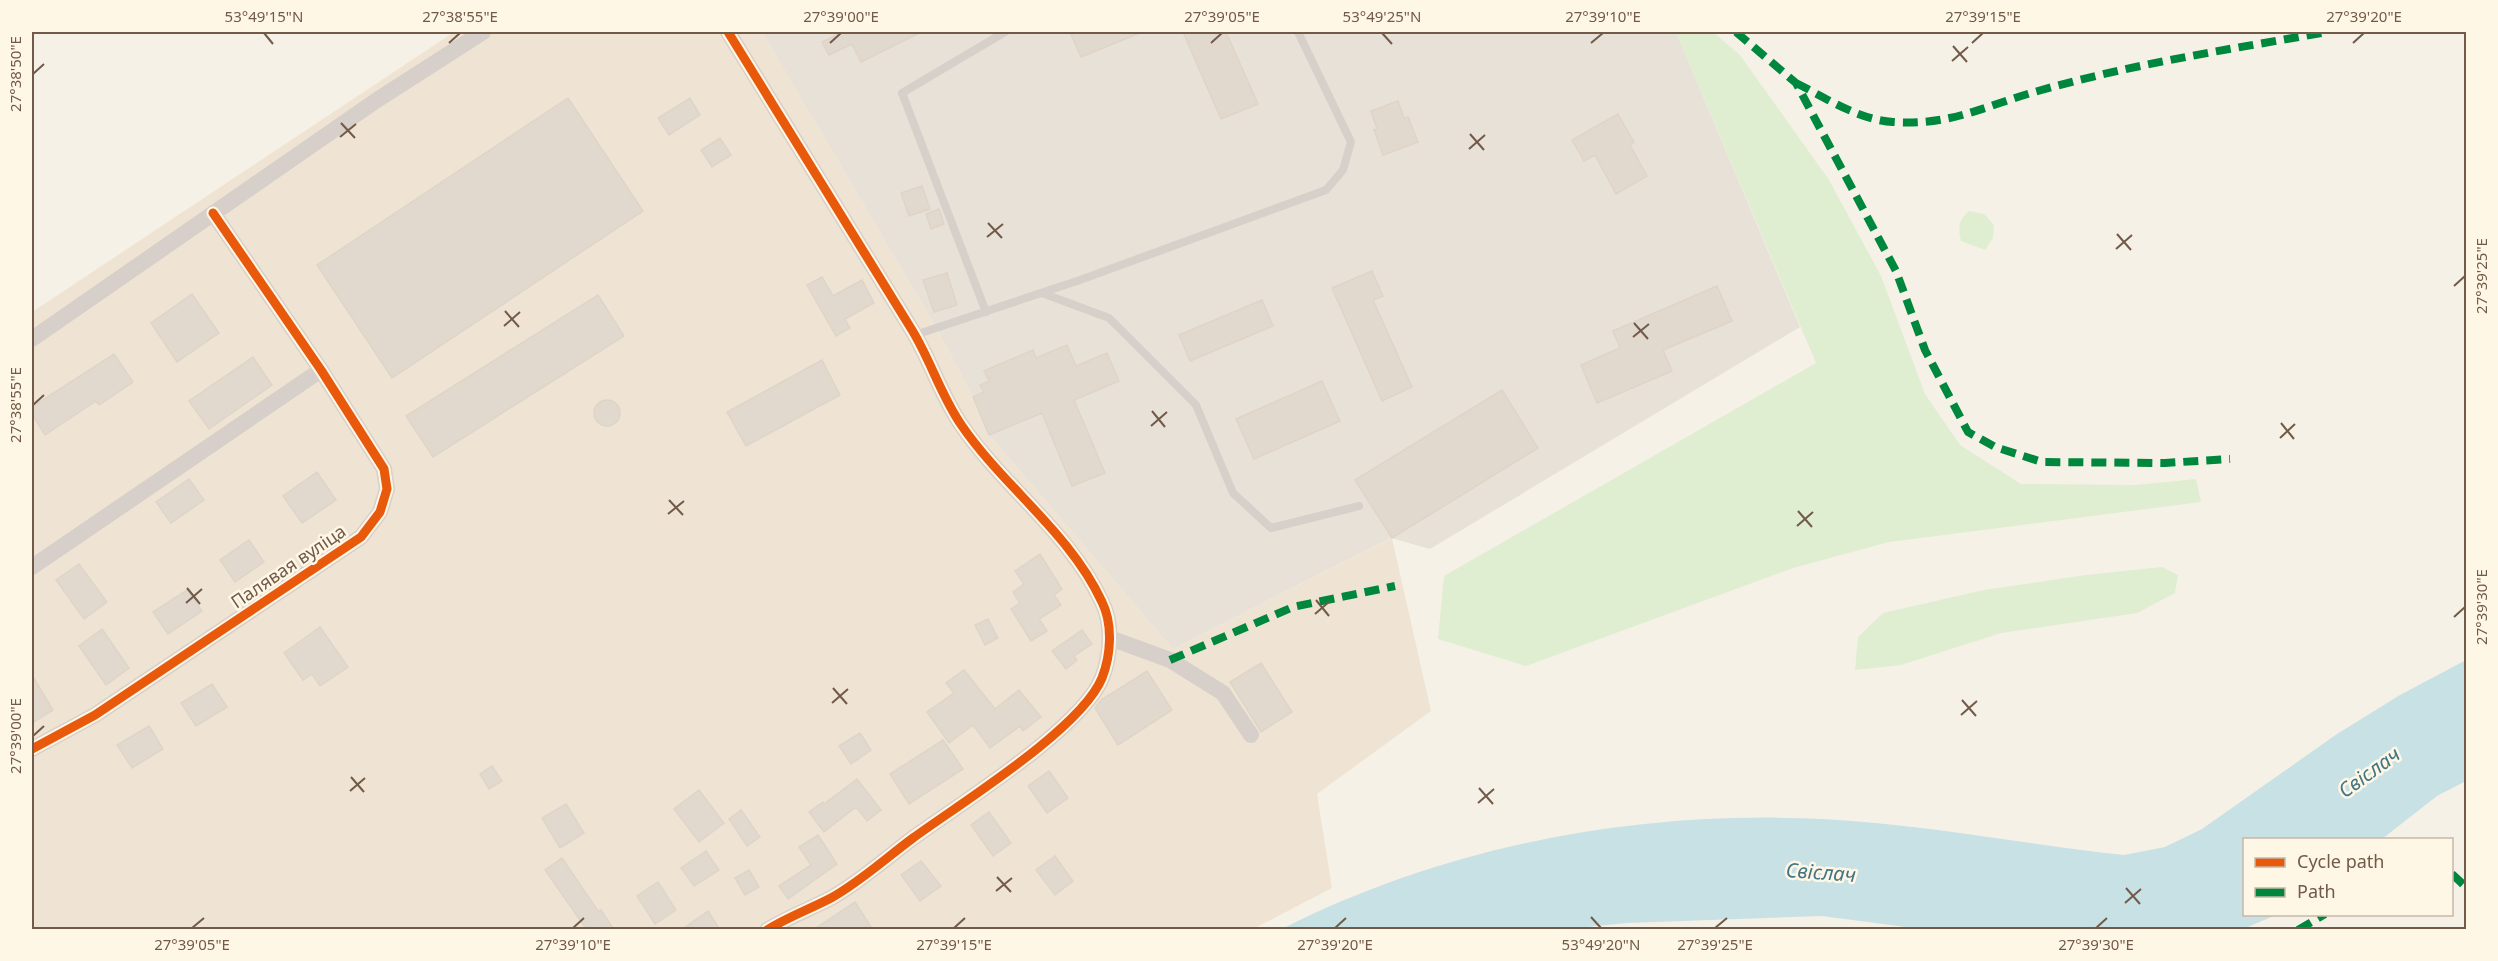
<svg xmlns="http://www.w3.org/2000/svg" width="2498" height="961" font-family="'Noto Sans',sans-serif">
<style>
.residential{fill:#efe4d3}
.industrial{fill:#e8e1d7}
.green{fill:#dfedd1}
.water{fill:#c8e1e5}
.building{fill:#e2d9ce;stroke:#ded4c8;stroke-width:1.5}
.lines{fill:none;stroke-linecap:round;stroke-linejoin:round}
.lane{stroke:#d7cfc9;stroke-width:8}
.street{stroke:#d7cfc9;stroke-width:16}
.quiet{stroke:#00873e;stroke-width:8;stroke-dasharray:15 8;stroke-linecap:butt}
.cycleway-casing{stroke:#fff7e6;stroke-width:13}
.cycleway{stroke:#e8590c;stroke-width:9}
.ticks{fill:none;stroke:#725a48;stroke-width:2}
.labels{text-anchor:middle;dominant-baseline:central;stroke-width:5;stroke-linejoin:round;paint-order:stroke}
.street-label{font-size:18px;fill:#725a48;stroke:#fff7e6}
.water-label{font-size:20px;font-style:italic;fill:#417485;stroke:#fff7e6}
.neatline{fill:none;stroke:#725a48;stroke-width:2}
.ticks-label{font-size:15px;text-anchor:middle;fill:#725a48}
</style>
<rect width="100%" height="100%" fill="#f6f1e6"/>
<path class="residential" d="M 454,32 L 762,32 L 937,329 L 973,397 L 989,435 L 1173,649 L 1392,538 L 1431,711 L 1317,794 L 1332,888 L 1253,929 L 32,930 L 32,312 Z"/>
<path class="industrial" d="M 762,32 L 1676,32 L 1800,327 L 1430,549 L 1391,538 L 1173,649 L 989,435 L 973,397 L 937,329 Z"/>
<path class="green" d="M 1676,32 L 1713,32 L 1740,55 L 1829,180 L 1881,276 L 1925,394 L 1960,445 L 2021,484 L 2135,485 L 2196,479 L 2201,502 L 1889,542 L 1793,568 L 1526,666 L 1438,639 L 1444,576 L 1816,363 Z
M 1969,211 L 1984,214 L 1994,225 L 1993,238 L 1985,250 L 1961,241 C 1958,227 1958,221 1969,211 Z
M 2162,567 L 2178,575 L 2175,593 L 2137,613 L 2001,633 L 1901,665 L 1855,670 L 1858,637 L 1883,613 L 1984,590 L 2086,575 Z"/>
<path class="water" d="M 2466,660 L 2466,781 L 2437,796 L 2382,839 L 2244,840 L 2244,914 L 2276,915 L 2243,929 L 1928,930 L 1822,916 L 1627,923 L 1557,930 L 1282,929 C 1447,845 1638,810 1822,819 C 1923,824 2023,844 2124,855 L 2165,847 L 2202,829 L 2337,734 L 2400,695 Z"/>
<path class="building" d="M 842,32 L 921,32 L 861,62 L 852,44 L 829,55 L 822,42 Z
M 1070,32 L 1142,32 L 1081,57 Z
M 1183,32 L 1226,32 L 1258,104 L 1221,119 Z
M 568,98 L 643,211 L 392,378 L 317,265 Z
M 690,98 L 700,115 L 669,135 L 658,118 Z
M 1398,101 L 1404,118 L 1408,117 L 1418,142 L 1383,155 L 1374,130 L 1377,129 L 1371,111 Z
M 1618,114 L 1634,142 L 1630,145 L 1647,176 L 1616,194 L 1595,155 L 1584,161 L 1572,140 Z
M 720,138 L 731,155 L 712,167 L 701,150 Z
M 922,186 L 930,209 L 909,216 L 901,193 Z
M 939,209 L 944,224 L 931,229 L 926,214 Z
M 1372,271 L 1383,296 L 1373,300 L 1412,387 L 1382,401 L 1332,288 Z
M 947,273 L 957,305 L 934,312 L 923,280 Z
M 822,277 L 833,296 L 862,280 L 874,303 L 845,319 L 850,328 L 836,336 L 807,285 Z
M 1717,286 L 1732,321 L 1663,350 L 1672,371 L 1597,403 L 1581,365 L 1620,348 L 1613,331 Z
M 192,294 L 219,333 L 177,362 L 151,323 Z
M 598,295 L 624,336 L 433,457 L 406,416 Z
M 1262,300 L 1273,326 L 1190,361 L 1179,335 Z
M 1067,345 L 1076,366 L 1107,353 L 1119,381 L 1074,400 L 1105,473 L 1072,486 L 1042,413 L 989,435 L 973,397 L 984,392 L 980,385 L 989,381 L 984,371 L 1033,350 L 1036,358 Z
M 114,354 L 133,382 L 99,405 L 96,401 L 45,435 L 32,414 L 32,407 Z
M 253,357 L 272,385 L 209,429 L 189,401 Z
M 822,360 L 840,395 L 746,446 L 727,412 Z
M 1322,381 L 1340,421 L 1254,459 L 1236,419 Z
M 1502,390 L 1538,448 L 1392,538 L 1355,480 Z
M594 413a13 13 0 1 1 26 0a13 13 0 1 1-26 0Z
M 317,472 L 336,500 L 302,523 L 283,496 Z
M 189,479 L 204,500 L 171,523 L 156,502 Z
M 249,540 L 264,562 L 235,582 L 220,560 Z
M 1040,554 L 1062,589 L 1054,595 L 1061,605 L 1039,619 L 1047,631 L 1031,641 L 1011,609 L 1020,603 L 1013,592 L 1024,584 L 1015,571 Z
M 79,564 L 107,602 L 84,619 L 56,580 Z
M 187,590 L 202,611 L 168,634 L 153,612 Z
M 988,619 L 998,638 L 985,645 L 975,625 Z
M 320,627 L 348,667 L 320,686 L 312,674 L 303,680 L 284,653 Z
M 102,629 L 129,668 L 106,685 L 79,646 Z
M 1082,630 L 1092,644 L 1074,656 L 1077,660 L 1066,669 L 1052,651 Z
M 1261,663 L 1292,712 L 1261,732 L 1230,682 Z
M 964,670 L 995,709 L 1019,690 L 1041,717 L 1023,731 L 1020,726 L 990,748 L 973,725 L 949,743 L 927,712 L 954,693 L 946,683 Z
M 1147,671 L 1172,710 L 1118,745 L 1095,708 L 1101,700 Z
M 32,675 L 53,710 L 32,723 Z
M 212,684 L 227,707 L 196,726 L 181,703 Z
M 149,726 L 163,749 L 132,768 L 117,745 Z
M 860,733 L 871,750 L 851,764 L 839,746 Z
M 943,740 L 963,769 L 909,804 L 890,774 Z
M 492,766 L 502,781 L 489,789 L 480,774 Z
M 1049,771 L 1068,798 L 1047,813 L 1028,786 Z
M 857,779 L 881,810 L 867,821 L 856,807 L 824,832 L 809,812 L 823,802 L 824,804 Z
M 699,790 L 724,823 L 699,842 L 674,809 Z
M 566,804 L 584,833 L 560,848 L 542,818 Z
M 741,810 L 760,837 L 747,846 L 729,819 Z
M 989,812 L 1011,843 L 993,856 L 971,825 Z
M 818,835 L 837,864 L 788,899 L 779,886 L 811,865 L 799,847 Z
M 706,851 L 719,870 L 694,886 L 681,868 Z
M 1055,856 L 1073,881 L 1055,895 L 1036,870 Z
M 562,858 L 598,911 L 601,910 L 614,930 L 587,930 L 545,870 Z
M 921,861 L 941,886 L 920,901 L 901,875 Z
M 749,870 L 759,887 L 745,895 L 735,878 Z
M 658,882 L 676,910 L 655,924 L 637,896 Z
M 855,902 L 873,930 L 813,930 Z
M 708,911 L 720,930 L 681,930 Z"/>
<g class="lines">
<path class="lane" d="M 1042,293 L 1109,318 L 1196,405 L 1233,493 L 1271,528 L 1359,506
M 986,312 L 902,93 L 1005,32
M 915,335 L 1080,280 L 1326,190 L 1343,170 L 1351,142 L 1298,32"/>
<path class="street" d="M 728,32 C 789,131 851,231 912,330 C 931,361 941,396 962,426 C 1004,487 1070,533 1102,602 C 1113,624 1111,655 1102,678 C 1081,729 961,803 913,838 C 886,858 860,882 831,898 C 810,909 788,917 767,930
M 32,339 L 377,100 L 483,32
M 32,567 L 321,370
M 1110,638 L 1170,660 L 1223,693 L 1251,735
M 32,749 L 95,715 L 361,537 L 380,512 L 387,489 L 384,469 L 321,370 L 213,213"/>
<path class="quiet" d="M 1736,32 L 1796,83 L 1896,271 L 1925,350 L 1968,432 L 1995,447 L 2042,462 L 2165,463 L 2230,459
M 1796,83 C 1826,98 1859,120 1893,122 C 1951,126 1984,106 2038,91 C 2132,64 2231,49 2327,32
M 1170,660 L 1293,607 L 1395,586
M 2452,874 L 2466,887
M 2298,930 L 2325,914"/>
<defs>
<path id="cycleway" d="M 728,32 C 789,131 851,231 912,330 C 931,361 941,396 962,426 C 1004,487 1070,533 1102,602 C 1113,624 1111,655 1102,678 C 1081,729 961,803 913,838 C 886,858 860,882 831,898 C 810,909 788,917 767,930
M 32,749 L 95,715 L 361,537 L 380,512 L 387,489 L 384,469 L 321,370 L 213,213"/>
</defs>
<use href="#cycleway" class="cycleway-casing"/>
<use href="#cycleway" class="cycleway"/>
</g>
<path class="ticks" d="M 264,33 L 273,44M 1382,33 L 1392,44M 449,43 L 460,33M 830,43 L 841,33M 1211,43 L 1222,33M 1591,43 L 1603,33M 1972,43 L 1983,33M 2353,43 L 2364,33M 1953,46 L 1967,62M 1952,61 L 1968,47M 33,74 L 44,64M 341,123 L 355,138M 1470,134 L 1484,150M 340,137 L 356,124M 1469,149 L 1485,135M 988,223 L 1002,238M 2117,234 L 2131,250M 987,237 L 1003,224M 2116,249 L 2132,235M 2454,286 L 2465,276M 505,311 L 519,327M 1634,323 L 1648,339M 504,326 L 520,312M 1633,337 L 1649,324M 33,405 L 44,395M 1152,411 L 1165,427M 2281,423 L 2294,439M 1151,426 L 1167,412M 2280,438 L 2295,424M 669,500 L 683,515M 1798,511 L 1812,527M 668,514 L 684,501M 1797,526 L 1813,512M 187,588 L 200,604M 1316,600 L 1329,616M 186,603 L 202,589M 1315,614 L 1330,601M 2454,617 L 2465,607M 833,688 L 847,704M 1962,700 L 1976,716M 832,703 L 848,689M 1961,715 L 1977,701M 33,736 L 44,726M 351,777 L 364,792M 1479,788 L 1493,804M 350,791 L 365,778M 1478,803 L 1494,789M 997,877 L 1011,892M 2126,888 L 2140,904M 996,891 L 1012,878M 2125,903 L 2141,889M 1591,917 L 1601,928M 192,928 L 204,918M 573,928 L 584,918M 954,928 L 965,918M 1335,928 L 1346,918M 1715,928 L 1727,918M 2096,928 L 2107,918"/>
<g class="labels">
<g class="street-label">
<text transform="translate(288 566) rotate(-34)">Палявая вуліца</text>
</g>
<g class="water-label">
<text transform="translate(2369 772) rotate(-36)">Свіслач</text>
<text transform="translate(1821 872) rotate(4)">Свіслач</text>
</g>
</g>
<rect width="2498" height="961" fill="none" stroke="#fff7e6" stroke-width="66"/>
<rect x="2243" y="838" width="210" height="78" fill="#fff7e6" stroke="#c7b8a7" stroke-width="1.5"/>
<rect x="2255" y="858" width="30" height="9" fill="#e8590c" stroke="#c7b8a7" stroke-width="1.5"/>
<text x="2297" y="868" font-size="18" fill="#725a48">Cycle path</text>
<rect x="2255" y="888" width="30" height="9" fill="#00873e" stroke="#c7b8a7" stroke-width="1.5"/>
<text x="2297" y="898" font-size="18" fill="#725a48">Path</text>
<rect x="33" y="33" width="2432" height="895" class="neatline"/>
<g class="ticks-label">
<text x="264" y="22">53°49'15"N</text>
<text x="460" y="22">27°38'55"E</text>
<text x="841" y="22">27°39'00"E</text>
<text x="1222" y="22">27°39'05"E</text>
<text x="1382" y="22">53°49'25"N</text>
<text x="1603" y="22">27°39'10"E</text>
<text x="1983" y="22">27°39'15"E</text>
<text x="2364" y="22">27°39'20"E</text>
<text transform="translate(16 74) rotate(-90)" y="5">27°38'50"E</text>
<text transform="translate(2482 276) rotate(-90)" y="5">27°39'25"E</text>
<text transform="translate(16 405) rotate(-90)" y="5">27°38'55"E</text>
<text transform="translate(2482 607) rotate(-90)" y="5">27°39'30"E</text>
<text transform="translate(16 736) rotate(-90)" y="5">27°39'00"E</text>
<text x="192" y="950">27°39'05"E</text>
<text x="573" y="950">27°39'10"E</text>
<text x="954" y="950">27°39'15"E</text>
<text x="1335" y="950">27°39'20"E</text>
<text x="1601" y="950">53°49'20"N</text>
<text x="1715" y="950">27°39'25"E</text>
<text x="2096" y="950">27°39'30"E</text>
</g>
</svg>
